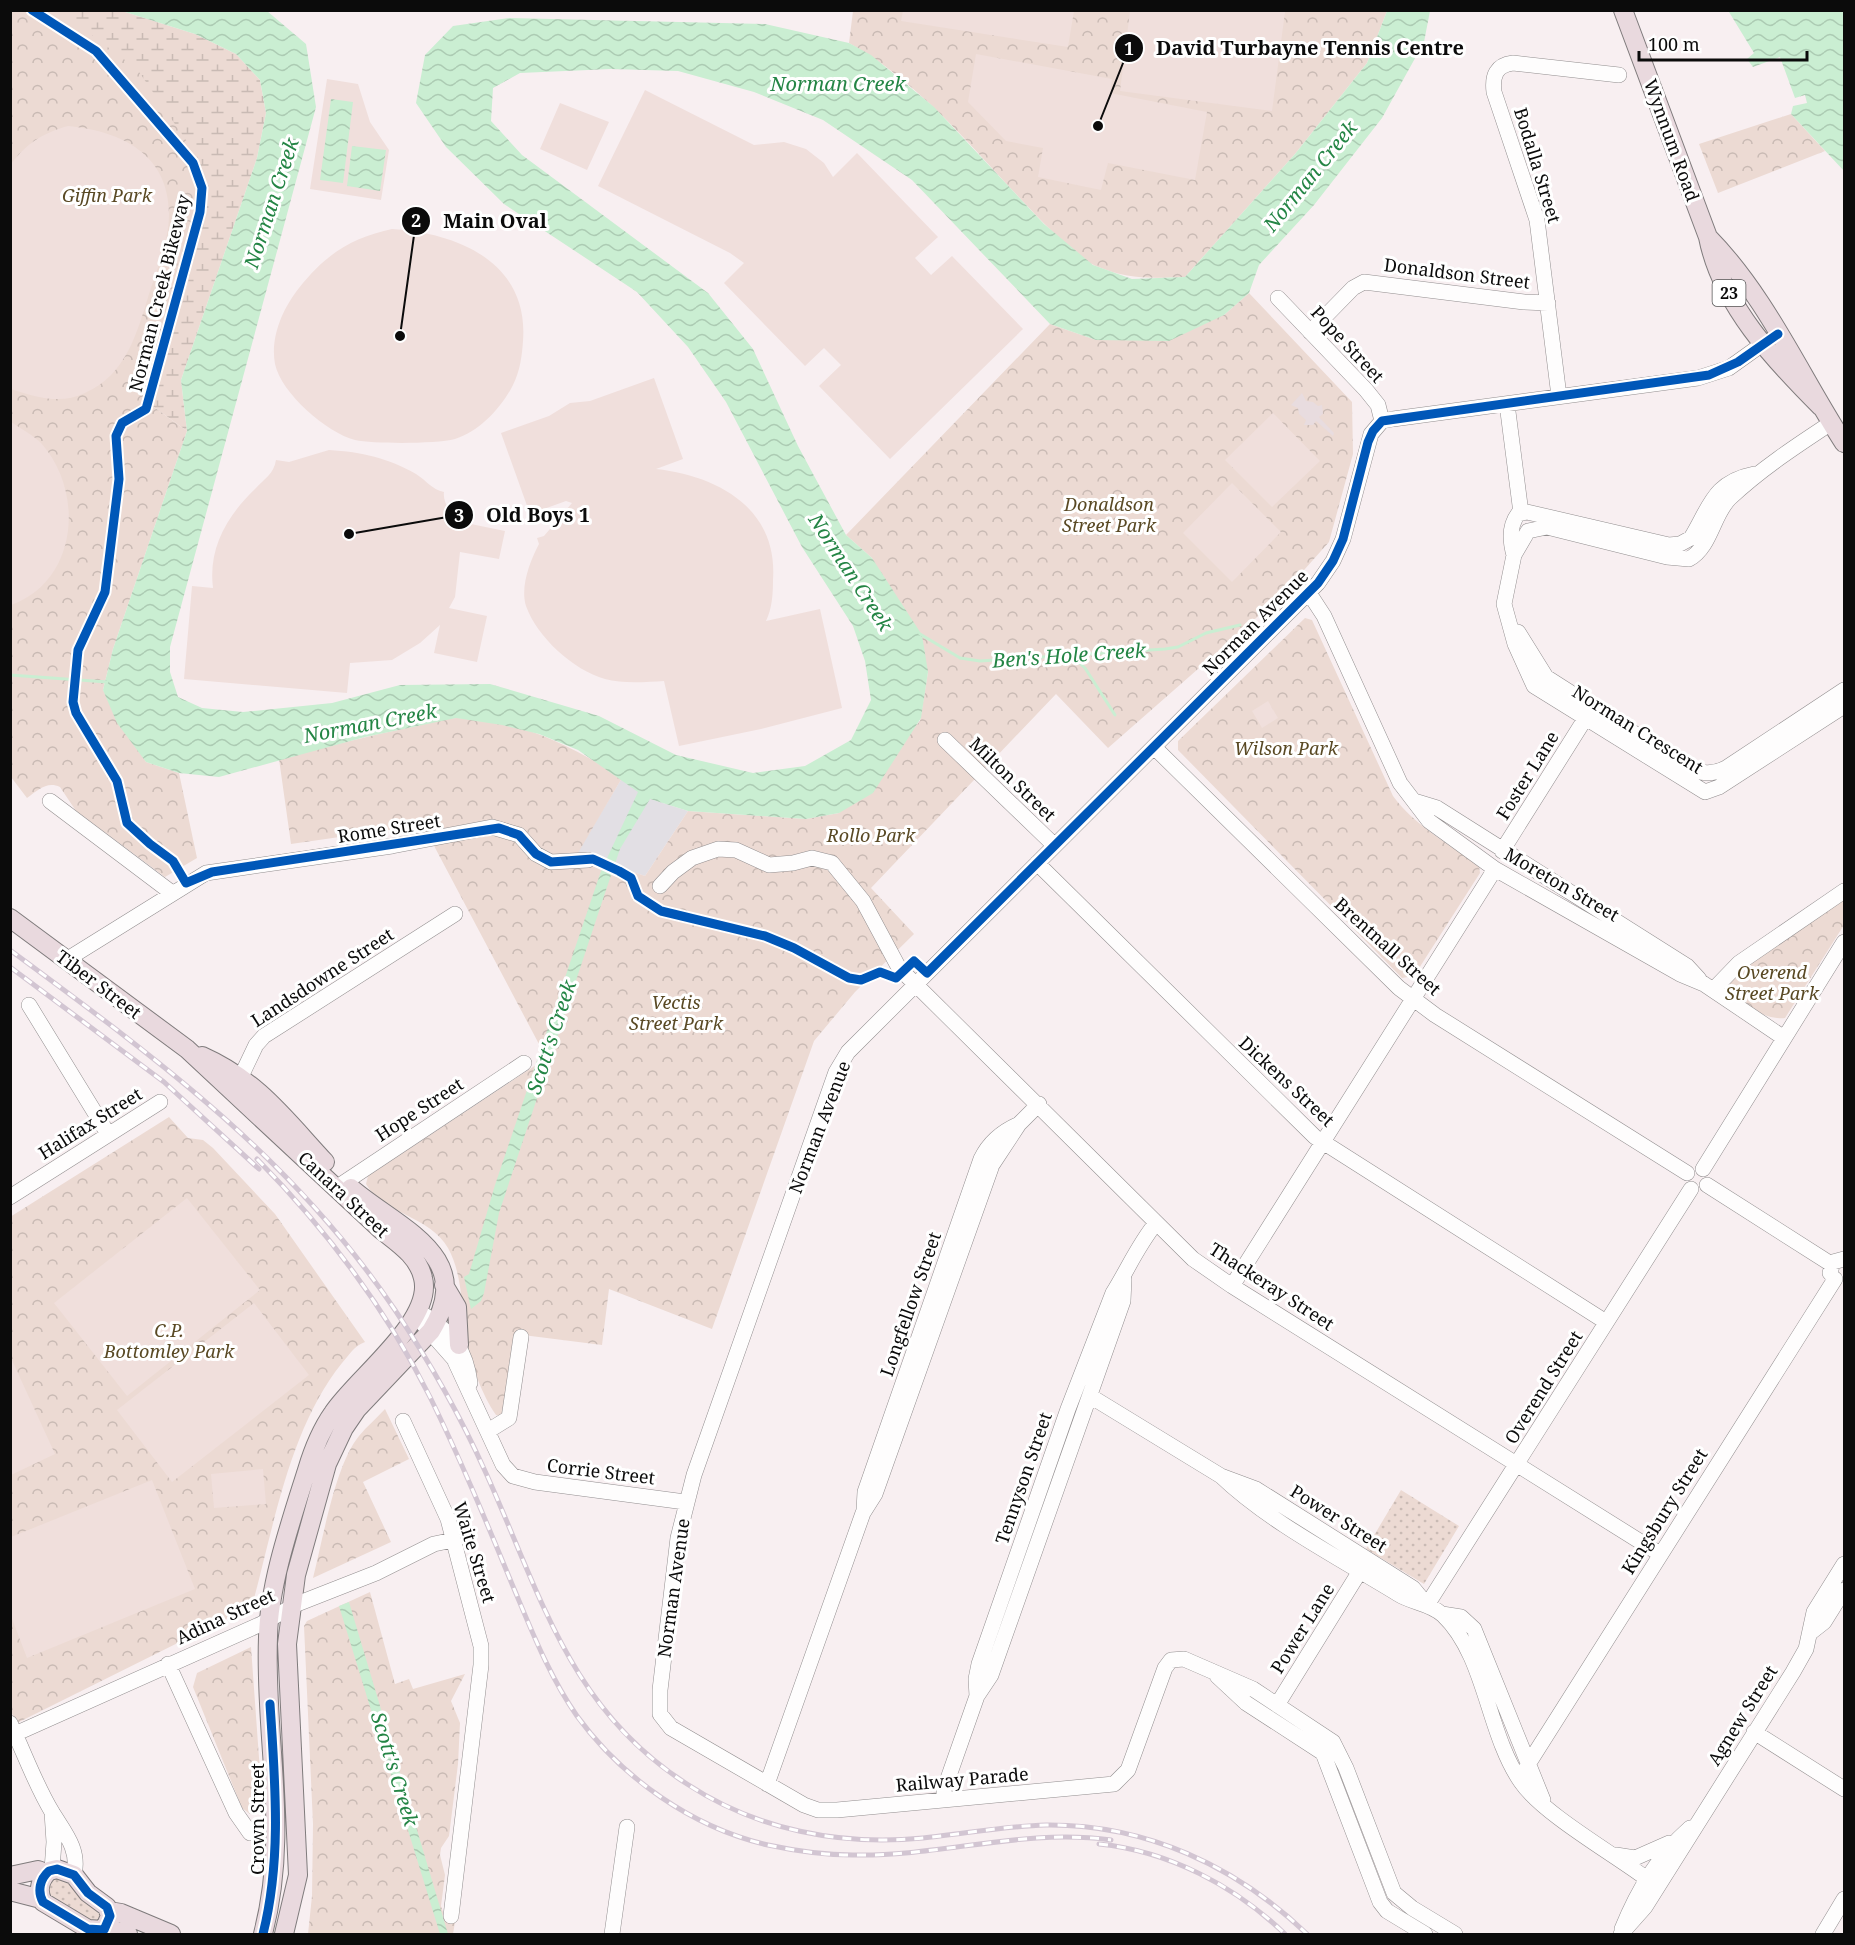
<svg xmlns="http://www.w3.org/2000/svg" width="1855" height="1945" font-family="'Noto Serif',serif">
<style>
.industrial{fill:#e2dfe4}
.grass{fill:url(#grass-dots)}
.wetland{fill:url(#wetland-marsh)}
.park{fill:url(#park-crowns)}
.pitch{fill:#f0dfdc}
.plaza{fill:#e8dcdf}
.water{fill:url(#water-waves)}
.lines{fill:none;stroke-linecap:round;stroke-linejoin:round}
.stream{stroke:#caeed2;stroke-width:3}
.minor-casing{stroke:#928e8f;stroke-width:16}
.major-casing{stroke:#7f7b7c;stroke-width:20}
.minor{stroke:#fefdfd;stroke-width:15}
.major{stroke:#e9d9de;stroke-width:18}
.rail-casing{stroke:#d2c5d2;stroke-width:5}
.rail{stroke:#fff;stroke-width:3;stroke-dasharray:9;stroke-linecap:butt}
.cycleway-casing{stroke:#fff;stroke-width:13}
.cycleway{stroke:#0057b8;stroke-width:9}
.labels{text-anchor:middle;dominant-baseline:central;stroke-width:6;stroke-linejoin:round;paint-order:stroke}
.shield{fill:#fff;stroke:#545454;stroke-width:1.5}
.shield-label{font-size:16px;font-weight:bold;fill:#0b0b0b}
.street-label{font-size:18px;fill:#0b0b0b;stroke:#fff}
.park-label{font-size:18px;font-style:italic;fill:#594924;stroke:#fff}
.water-label{font-size:20px;font-style:italic;fill:#248545;stroke:#fff}
.leader{fill:none;stroke:#0b0b0b;stroke-width:2}
.callout-dot{fill:#0b0b0b;stroke:#fff;stroke-width:2}
.mark-label{font-size:18px;text-anchor:middle;font-weight:bold;fill:#fff}
.callout-label{font-size:20px;text-anchor:middle;font-weight:bold;fill:#0b0b0b;stroke:#fff;stroke-width:6;stroke-linejoin:round;paint-order:stroke}
</style>
<defs>
<pattern id="grass-dots" width="8" height="8" patternUnits="userSpaceOnUse" patternTransform="scale(1.5)"><rect width="8" height="8" fill="#ecdad3"/><path d="M2 2h.1M6 6h.1" fill="none" stroke="#c9bab4" stroke-width="1.8" stroke-linecap="round"/></pattern>
<pattern id="wetland-marsh" width="20" height="14" patternUnits="userSpaceOnUse" patternTransform="scale(1.5)"><rect width="20" height="14" fill="#ecdad3"/><path d="M1 5h8M5 5V1M11 12h8M15 12V8" fill="none" stroke="#c9bab4"/></pattern>
<pattern id="park-crowns" width="20" height="18" patternUnits="userSpaceOnUse" patternTransform="scale(1.5)"><rect width="20" height="18" fill="#ecdad3"/><path d="M2 6a3 3 0 1 1 6 0M12 15a3 3 0 1 1 6 0" fill="none" stroke="#c9bab4"/></pattern>
<pattern id="water-waves" width="16" height="10" patternUnits="userSpaceOnUse" patternTransform="scale(1.5)"><rect width="16" height="10" fill="#caeed2"/><path d="M0 5q4-4 8 0t8 0" fill="none" stroke="#accbb3"/></pattern>
</defs>
<rect width="100%" height="100%" fill="#f8eff1"/>
<path class="industrial" d="M 622,778 L 650,799 L 688,811 L 645,876 L 577,853 Z"/>
<path class="grass" d="M 1401,1490 L 1459,1526 L 1424,1584 L 1366,1549 Z
M 62,1875 L 102,1912 L 100,1924 L 51,1902 L 45,1888 L 49,1880 Z"/>
<path class="wetland" d="M 22,11 L 122,11 L 195,34 L 236,54 L 260,80 L 266,113 L 257,158 L 181,380 L 187,431 L 151,405 L 188,283 Z"/>
<path class="park" d="M 22,10 L 61,12 L 137,69 L 199,159 L 206,195 L 188,283 L 151,405 L 187,431 L 113,649 L 103,690 L 146,762 L 179,773 L 197,858 L 165,877 L 76,811 L 60,787 C 47,781 38,790 27,798 L 11,777 L 10,11 Z
M 853,11 L 1387,11 L 1367,63 L 1295,154 L 1185,277 C 1149,278 1130,280 1096,266 C 1074,257 1032,211 1015,193 C 964,138 915,80 849,43 Z
M 1791,114 L 1825,151 L 1718,193 L 1699,144 Z
M 1249,293 L 1352,402 L 1353,454 L 1329,542 L 1280,597 L 1108,748 L 1056,694 L 871,888 L 914,934 L 855,992 L 814,1041 L 712,1329 L 609,1289 L 602,1345 L 515,1334 L 506,1407 L 501,1416 L 496,1415 C 482,1395 470,1362 466,1338 C 461,1308 463,1275 448,1248 C 431,1217 381,1212 366,1184 L 368,1176 L 536,1065 L 540,1046 L 423,825 L 291,844 L 279,759 C 324,747 368,736 412,727 C 426,724 443,718 457,718 C 518,718 572,746 622,778 L 578,853 L 645,876 L 688,811 L 806,819 L 839,813 L 920,721 L 928,672 L 872,558 L 846,535 L 1050,324 L 1096,340 L 1224,315 Z
M 1305,618 L 1312,620 L 1393,796 C 1415,826 1449,844 1479,865 L 1480,873 L 1414,976 L 1402,978 L 1178,750 L 1178,741 Z
M 1844,898 L 1844,925 L 1785,1018 C 1765,1021 1737,1001 1725,985 L 1725,980 Z
M 169,1117 L 188,1138 L 203,1140 L 213,1148 L 275,1214 L 365,1342 C 354,1346 349,1355 342,1363 C 289,1429 274,1526 252,1606 L 17,1723 L 10,1710 L 10,1217 Z
M 385,1409 L 409,1459 L 363,1482 L 391,1542 L 313,1578 C 323,1539 335,1465 359,1436 C 367,1426 377,1418 385,1409 Z
M 370,1592 L 395,1684 L 409,1679 L 413,1689 L 465,1674 L 451,1701 L 460,1723 L 458,1764 L 449,1836 L 441,1848 L 440,1855 L 445,1875 L 441,1906 L 446,1921 L 455,1922 L 453,1934 L 308,1934 L 312,1896 L 313,1824 L 304,1626 L 307,1621 Z
M 251,1647 L 263,1813 L 250,1814 L 242,1808 L 193,1687 L 197,1673 Z"/>
<path class="pitch" d="M 903,11 L 903,10 L 1074,11 L 1068,47 L 901,21 Z
M 1273,11 L 1285,12 L 1272,111 L 1120,91 L 1130,11 Z
M 976,54 L 1112,79 L 1110,93 L 1207,112 L 1195,180 L 1108,163 L 1101,190 L 1038,177 L 1043,148 L 1006,141 L 968,102 Z
M 327,79 L 358,84 L 370,122 L 389,150 L 381,200 L 310,189 Z
M 645,90 L 754,145 L 784,142 L 806,149 L 824,163 L 833,177 L 857,153 L 938,237 L 915,258 L 931,275 L 952,256 L 1023,329 L 890,459 L 819,386 L 841,365 L 824,348 L 805,366 L 724,283 L 744,263 L 730,253 L 598,186 Z
M 560,103 L 609,122 L 587,170 L 540,149 Z
M 68,126 C 121,131 169,154 169,214 C 169,241 157,269 149,294 C 137,333 126,375 85,393 C 60,405 36,397 11,389 L 11,164 C 27,143 43,133 68,126 Z
M 392,229 C 459,233 529,263 523,341 C 522,356 520,371 513,385 C 502,407 479,432 455,439 C 436,444 374,444 355,440 C 327,433 281,393 275,364 C 270,337 283,308 299,288 C 326,254 351,238 392,229 Z
M 654,378 L 683,459 L 656,469 C 719,476 778,509 773,580 C 773,594 772,609 766,621 L 820,609 L 842,708 L 761,729 L 679,746 L 664,681 C 647,682 622,684 605,679 C 573,670 537,637 526,606 C 520,587 530,561 539,544 L 537,538 L 544,536 L 572,503 L 566,501 L 530,514 L 501,433 L 549,416 L 570,403 L 590,401 Z
M 1273,413 L 1320,461 L 1272,507 L 1225,460 Z
M 11,422 C 20,428 33,435 41,443 C 85,492 78,581 11,605 Z
M 329,450 C 362,452 388,458 416,474 C 427,481 431,489 444,492 C 442,504 456,519 458,531 L 461,522 L 505,531 L 499,559 L 460,552 L 455,597 L 449,608 L 487,616 L 477,662 L 434,653 L 440,625 L 420,643 L 392,660 L 350,663 L 347,693 L 184,679 L 192,586 L 213,588 C 208,548 227,516 255,489 C 264,479 274,474 276,460 L 289,462 Z
M 1232,483 L 1281,532 L 1232,582 L 1183,533 Z
M 1268,701 L 1278,718 L 1262,728 L 1252,711 Z
M 187,1198 L 260,1290 L 127,1396 L 54,1303 Z
M 254,1303 L 309,1375 L 172,1482 L 117,1410 Z
M 11,1358 L 55,1454 L 11,1475 L 10,1475 Z
M 263,1469 L 266,1504 L 214,1508 L 211,1474 Z
M 152,1480 L 195,1589 L 27,1658 L 11,1616 L 11,1537 Z"/>
<path class="plaza" d="M 1302,393 L 1306,401 L 1313,402 L 1318,406 L 1322,405 L 1323,414 L 1319,417 L 1334,433 L 1333,436 L 1316,421 L 1313,425 L 1304,425 L 1306,420 L 1299,414 L 1298,408 L 1291,405 Z"/>
<path class="water" d="M 1734,10 L 1844,11 L 1844,171 L 1791,114 L 1793,106 L 1807,103 L 1805,95 L 1795,98 L 1780,57 L 1753,67 L 1747,59 L 1754,53 L 1729,12 Z
M 122,11 L 267,11 L 306,44 L 316,107 L 170,647 L 170,672 L 178,697 L 202,708 L 243,712 L 332,703 L 400,685 L 490,684 L 599,716 L 676,755 L 753,773 L 805,766 L 851,740 L 871,700 L 865,661 L 853,626 L 802,547 L 726,402 L 688,347 L 637,292 L 504,204 L 446,147 L 416,103 L 425,55 L 453,26 L 509,18 L 765,24 L 849,43 L 871,55 L 934,107 L 1044,224 L 1093,265 L 1132,279 L 1185,277 L 1295,154 L 1367,63 L 1387,11 L 1430,11 L 1424,42 L 1382,118 L 1314,205 L 1259,265 L 1249,293 L 1224,315 L 1169,341 L 1096,340 L 1050,324 L 912,180 L 823,120 L 754,92 L 678,71 L 611,69 L 520,73 L 493,88 L 491,121 L 522,155 L 708,293 L 753,349 L 798,446 L 846,535 L 872,558 L 922,635 L 928,672 L 921,718 L 873,793 L 839,813 L 806,819 L 688,811 L 650,799 L 620,849 L 605,893 L 499,1213 L 484,1293 L 481,1301 L 471,1309 L 464,1277 L 469,1274 L 495,1185 L 601,871 L 638,792 L 578,750 L 539,734 L 502,725 L 456,718 L 365,737 L 219,777 L 179,773 L 146,762 L 117,723 L 103,690 L 113,649 L 187,431 L 181,380 L 257,158 L 266,113 L 260,80 L 236,54 L 195,34 Z
M 331,99 L 353,102 L 343,183 L 320,180 Z
M 352,146 L 386,150 L 380,191 L 347,186 Z
M 349,1602 L 448,1934 L 440,1934 L 339,1606 Z"/>
<g class="lines">
<path class="stream" d="M 920,634 L 960,658 L 980,661 L 1165,649 L 1178,647 L 1206,633 L 1240,625
M 1072,656 L 1085,668 L 1115,715
M 10,675 L 107,682"/>
<defs>
<path id="minor" d="M 1278,298 L 1366,390 L 1378,405 L 1382,421
M 1310,332 L 1353,288 L 1364,282 L 1524,302 L 1548,303
M 1559,396 L 1537,220 L 1494,92 C 1492,76 1496,65 1513,63 L 1619,75
M 1507,404 L 1521,513
M 1831,423 C 1796,446 1761,469 1730,498 C 1713,514 1711,547 1689,559 L 1667,557 L 1547,527 L 1528,531 L 1514,555 L 1504,604 L 1515,644 L 1534,686 L 1705,792 L 1719,787 L 1844,706
M 1514,555 C 1510,541 1509,526 1518,514 L 1527,512 L 1669,545 L 1680,544 L 1691,538 C 1710,507 1713,482 1754,474
M 1309,593 L 1324,616 L 1400,783 L 1429,821 L 1495,869 L 1680,974 L 1704,984 L 1784,1038
M 1518,632 L 1546,677 L 1687,767 C 1701,774 1712,775 1726,768 L 1844,690
M 945,740 L 1054,845
M 1154,747 L 1399,988 L 1435,1015 L 1687,1173
M 50,801 L 172,893
M 1414,801 L 1437,808 L 1687,966 L 1699,979
M 1502,851 L 1585,719
M 1037,863 L 1315,1137 L 1606,1322
M 660,886 L 673,872 L 692,858 L 718,849 L 736,850 L 769,865 L 793,863 L 812,858 L 832,863 L 863,901 L 899,968 L 1193,1259 L 1232,1286 L 1660,1554
M 66,960 L 206,873 L 392,846 L 492,827 L 519,835 L 536,854 L 551,862 L 588,860
M 1713,990 L 1739,963 L 1844,891
M 29,1005 L 108,1134
M 236,1087 L 256,1045 L 264,1036 L 455,914
M 1703,1169 L 1844,942
M 1707,1185 L 1831,1264
M 336,1188 L 524,1063
M 10,1197 L 160,1102
M 1830,1273 L 1833,1262 L 1844,1259
M 1232,1286 L 1495,869
M 416,1316 L 454,1359 L 503,1465 L 513,1476 L 535,1482 L 685,1502
M 426,1316 C 453,1334 466,1350 470,1383
M 1090,1396 L 1221,1476 L 1256,1489 L 1413,1588 L 1427,1605
M 403,1421 L 448,1519 L 481,1646 L 481,1665 L 451,1916
M 488,1431 L 509,1418 L 521,1337
M 1221,1476 C 1269,1522 1341,1559 1398,1594 C 1412,1603 1430,1603 1443,1615 C 1486,1656 1487,1733 1521,1782 C 1543,1814 1614,1854 1647,1879
M 864,1510 L 865,1492 L 981,1159 C 989,1142 1003,1131 1019,1124
M 1427,1605 L 1691,1189
M 1442,1614 L 1461,1617 L 1474,1629 L 1543,1800
M 1810,1633 L 1824,1622 L 1844,1590
M 168,1664 L 236,1813 L 250,1833
M 1217,1676 L 1246,1703 L 1323,1753 L 1380,1902 L 1387,1911 L 1425,1934
M 977,1696 L 991,1675 L 1123,1301 L 1124,1279
M 1277,1705 L 1360,1571
M 10,1723 C 24,1752 35,1784 52,1812 C 64,1832 80,1849 74,1875
M 1754,1732 L 1844,1789
M 15,1734 L 261,1624 L 297,1604 L 376,1573 L 434,1544 L 453,1540
M 1527,1766 L 1835,1279
M 767,1784 L 863,1513 L 875,1494 L 992,1165 L 1019,1124 L 1039,1104
M 944,1800 L 944,1790 L 977,1696 L 976,1679 L 979,1664 L 1068,1409 L 1113,1293 C 1128,1269 1138,1245 1156,1223
M 1616,1855 L 1635,1858 L 1669,1843
M 52,1870 L 54,1842 L 52,1812
M 1622,1929 C 1638,1890 1658,1856 1690,1828
M 612,1934 L 627,1827
M 1455,1934 L 1412,1908 L 1394,1893 L 1346,1768 L 1333,1742 L 1253,1689 L 1184,1659 L 1171,1660 L 1165,1668 L 1128,1770 L 1114,1784 L 837,1810 L 818,1810 L 804,1805 L 671,1728 L 660,1714 L 660,1690 L 678,1538 L 694,1475 L 836,1072 L 848,1052 L 1318,583 L 1333,561 L 1343,539 L 1371,434 L 1382,421 L 1393,419 L 1698,378 L 1729,368 L 1764,343
M 1621,1934 L 1645,1907 L 1793,1672 L 1806,1649 L 1814,1612 L 1844,1564
M 1823,1934 L 1844,1899"/>
<path id="major" d="M 1623,10 L 1708,237 C 1721,304 1774,360 1821,407
M 1708,237 C 1766,296 1800,375 1844,443
M 10,918 L 187,1049 L 379,1228 C 396,1242 418,1255 423,1278 C 434,1321 356,1378 333,1413 C 321,1430 313,1450 307,1470 C 291,1521 269,1584 268,1637 C 264,1741 290,1829 263,1934
M 202,1056 C 258,1081 285,1119 325,1162
M 444,1285 L 457,1307 L 459,1345
M 57,1869 L 74,1875 L 88,1893 L 107,1907 L 110,1916 L 104,1930 L 88,1929 L 43,1902 C 37,1891 40,1879 49,1871 Z
M 10,1876 L 38,1870 L 46,1873
M 10,1891 L 41,1899
M 109,1911 L 121,1913 L 171,1934
M 106,1928 L 128,1934
M 284,1934 L 298,1875 L 287,1644 L 296,1575 L 327,1464 L 344,1428 L 357,1409 L 431,1331 C 478,1255 397,1228 351,1188"/>
</defs>
<use href="#minor" class="minor-casing"/>
<use href="#major" class="major-casing"/>
<use href="#minor" class="minor"/>
<use href="#major" class="major"/>
<defs>
<path id="rail" d="M 10,950 C 156,1058 292,1157 395,1310 C 429,1361 460,1415 485,1471 C 540,1592 568,1708 687,1784 C 757,1830 840,1846 923,1838 C 964,1834 1004,1826 1046,1825 C 1146,1824 1236,1866 1307,1934
M 10,967 L 164,1082 L 259,1169
M 257,1159 C 326,1229 386,1309 430,1397 C 460,1458 486,1521 512,1584 C 531,1629 549,1676 577,1716 C 622,1778 693,1828 768,1845 C 796,1851 825,1855 853,1855 C 940,1857 1023,1828 1111,1840
M 1099,1844 C 1169,1851 1235,1886 1285,1934"/>
</defs>
<use href="#rail" class="rail-casing"/>
<use href="#rail" class="rail"/>
<defs>
<path id="cycleway" d="M 32,10 L 96,51 L 193,163 L 202,188 L 200,212 L 149,398 L 146,409 L 122,423 L 116,436 L 119,479 L 105,592 L 78,650 L 73,702 L 76,713 L 117,781 L 127,823 L 150,844 L 173,861 L 186,883 L 212,872 L 499,828 L 519,835 L 536,854 L 551,862 L 593,859 L 619,871 L 631,878 L 638,896 L 661,911 L 765,936 L 794,948 L 849,978 L 861,980 L 880,972 L 896,978 L 914,961 L 927,973 L 1318,583 L 1333,561 L 1343,539 L 1368,442 L 1373,431 L 1382,421 L 1709,375 L 1738,362 L 1778,334
M 57,1869 L 74,1875 L 88,1893 L 107,1907 L 110,1916 L 104,1930 L 88,1929 L 43,1902 C 37,1891 40,1879 49,1871 Z
M 263,1934 C 282,1858 275,1782 270,1704"/>
</defs>
<use href="#cycleway" class="cycleway-casing"/>
<use href="#cycleway" class="cycleway"/>
</g>
<g class="labels">
<rect class="shield" x="1712.5" y="280" width="33" height="26" rx="4.5"/>
<g class="shield-label">
<text x="1729" y="293">23</text>
</g>
<g class="street-label">
<text transform="translate(1672 140) rotate(70)">Wynnum Road</text>
<text transform="translate(1538 165) rotate(73)">Bodalla Street</text>
<text transform="translate(1457 273) rotate(7)">Donaldson Street</text>
<text transform="translate(159 293) rotate(-76)">Norman Creek Bikeway</text>
<text transform="translate(1348 344) rotate(47)">Pope Street</text>
<text transform="translate(1255 622) rotate(-45)">Norman Avenue</text>
<text transform="translate(1638 729) rotate(32)">Norman Crescent</text>
<text transform="translate(1527 775) rotate(-58)">Foster Lane</text>
<text transform="translate(1013 779) rotate(44)">Milton Street</text>
<text transform="translate(389 828) rotate(-9)">Rome Street</text>
<text transform="translate(1562 884) rotate(30)">Moreton Street</text>
<text transform="translate(1388 946) rotate(42)">Brentnall Street</text>
<text transform="translate(322 977) rotate(-33)">Landsdowne Street</text>
<text transform="translate(99 984) rotate(37)">Tiber Street</text>
<text transform="translate(1287 1081) rotate(43)">Dickens Street</text>
<text transform="translate(419 1109) rotate(-33)">Hope Street</text>
<text transform="translate(90 1123) rotate(-32)">Halifax Street</text>
<text transform="translate(819 1127) rotate(-69)">Norman Avenue</text>
<text transform="translate(344 1194) rotate(43)">Canara Street</text>
<text transform="translate(1272 1286) rotate(33)">Thackeray Street</text>
<text transform="translate(910 1304) rotate(-71)">Longfellow Street</text>
<text transform="translate(1543 1387) rotate(-58)">Overend Street</text>
<text transform="translate(601 1471) rotate(7)">Corrie Street</text>
<text transform="translate(1023 1478) rotate(-71)">Tennyson Street</text>
<text transform="translate(1664 1511) rotate(-58)">Kingsbury Street</text>
<text transform="translate(1339 1518) rotate(32)">Power Street</text>
<text transform="translate(475 1552) rotate(73)">Waite Street</text>
<text transform="translate(673 1588) rotate(-82)">Norman Avenue</text>
<text transform="translate(225 1616) rotate(-25)">Adina Street</text>
<text transform="translate(1302 1628) rotate(-58)">Power Lane</text>
<text transform="translate(1742 1715) rotate(-58)">Agnew Street</text>
<text transform="translate(962 1779) rotate(-5)">Railway Parade</text>
<text transform="translate(257 1819) rotate(-90)">Crown Street</text>
</g>
<g class="park-label">
<text x="107" y="195">Giffin Park</text>
<text x="1109" y="504">Donaldson<tspan x="1109" dy="21">Street Park</tspan></text>
<text x="1286" y="748">Wilson Park</text>
<text x="871" y="835">Rollo Park</text>
<text x="1772" y="972">Overend<tspan x="1772" dy="21">Street Park</tspan></text>
<text x="676" y="1002">Vectis<tspan x="676" dy="21">Street Park</tspan></text>
<text x="169" y="1330">C.P.<tspan x="169" dy="21">Bottomley Park</tspan></text>
</g>
<g class="water-label">
<text x="838" y="83">Norman Creek</text>
<text transform="translate(1310 176) rotate(-51)">Norman Creek</text>
<text transform="translate(271 203) rotate(-72)">Norman Creek</text>
<text transform="translate(851 572) rotate(57)">Norman Creek</text>
<text transform="translate(1069 655) rotate(-4)">Ben's Hole Creek</text>
<text transform="translate(370 723) rotate(-11)">Norman Creek</text>
<text transform="translate(551 1037) rotate(-72)">Scott's Creek</text>
<text transform="translate(395 1769) rotate(73)">Scott's Creek</text>
</g>
</g>
<path class="leader" d="M1098 126L1129 48M400 336L416 221M349 534L459 515"/>
<g class="callout-dot">
<circle cx="1098" cy="126" r="6"/>
<circle cx="400" cy="336" r="6"/>
<circle cx="349" cy="534" r="6"/>
<circle cx="1129" cy="48" r="15"/>
<circle cx="416" cy="221" r="15"/>
<circle cx="459" cy="515" r="15"/>
</g>
<g class="mark-label">
<text x="1129" y="55">1</text>
<text x="416" y="227">2</text>
<text x="459" y="522">3</text>
</g>
<g class="callout-label">
<text x="1310" y="55">David Turbayne Tennis Centre</text>
<text x="495" y="228">Main Oval</text>
<text x="538" y="522">Old Boys 1</text>
</g>
<rect width="1855" height="1945" fill="none" stroke="#0b0b0b" stroke-width="24"/>
<path d="M1639 51v9h168v-9" fill="none" stroke="#0b0b0b" stroke-width="3"/>
<text x="1648" y="51" font-size="18" fill="#0b0b0b" stroke="#ffffff" stroke-width="4.5" paint-order="stroke">100 m</text>
</svg>
